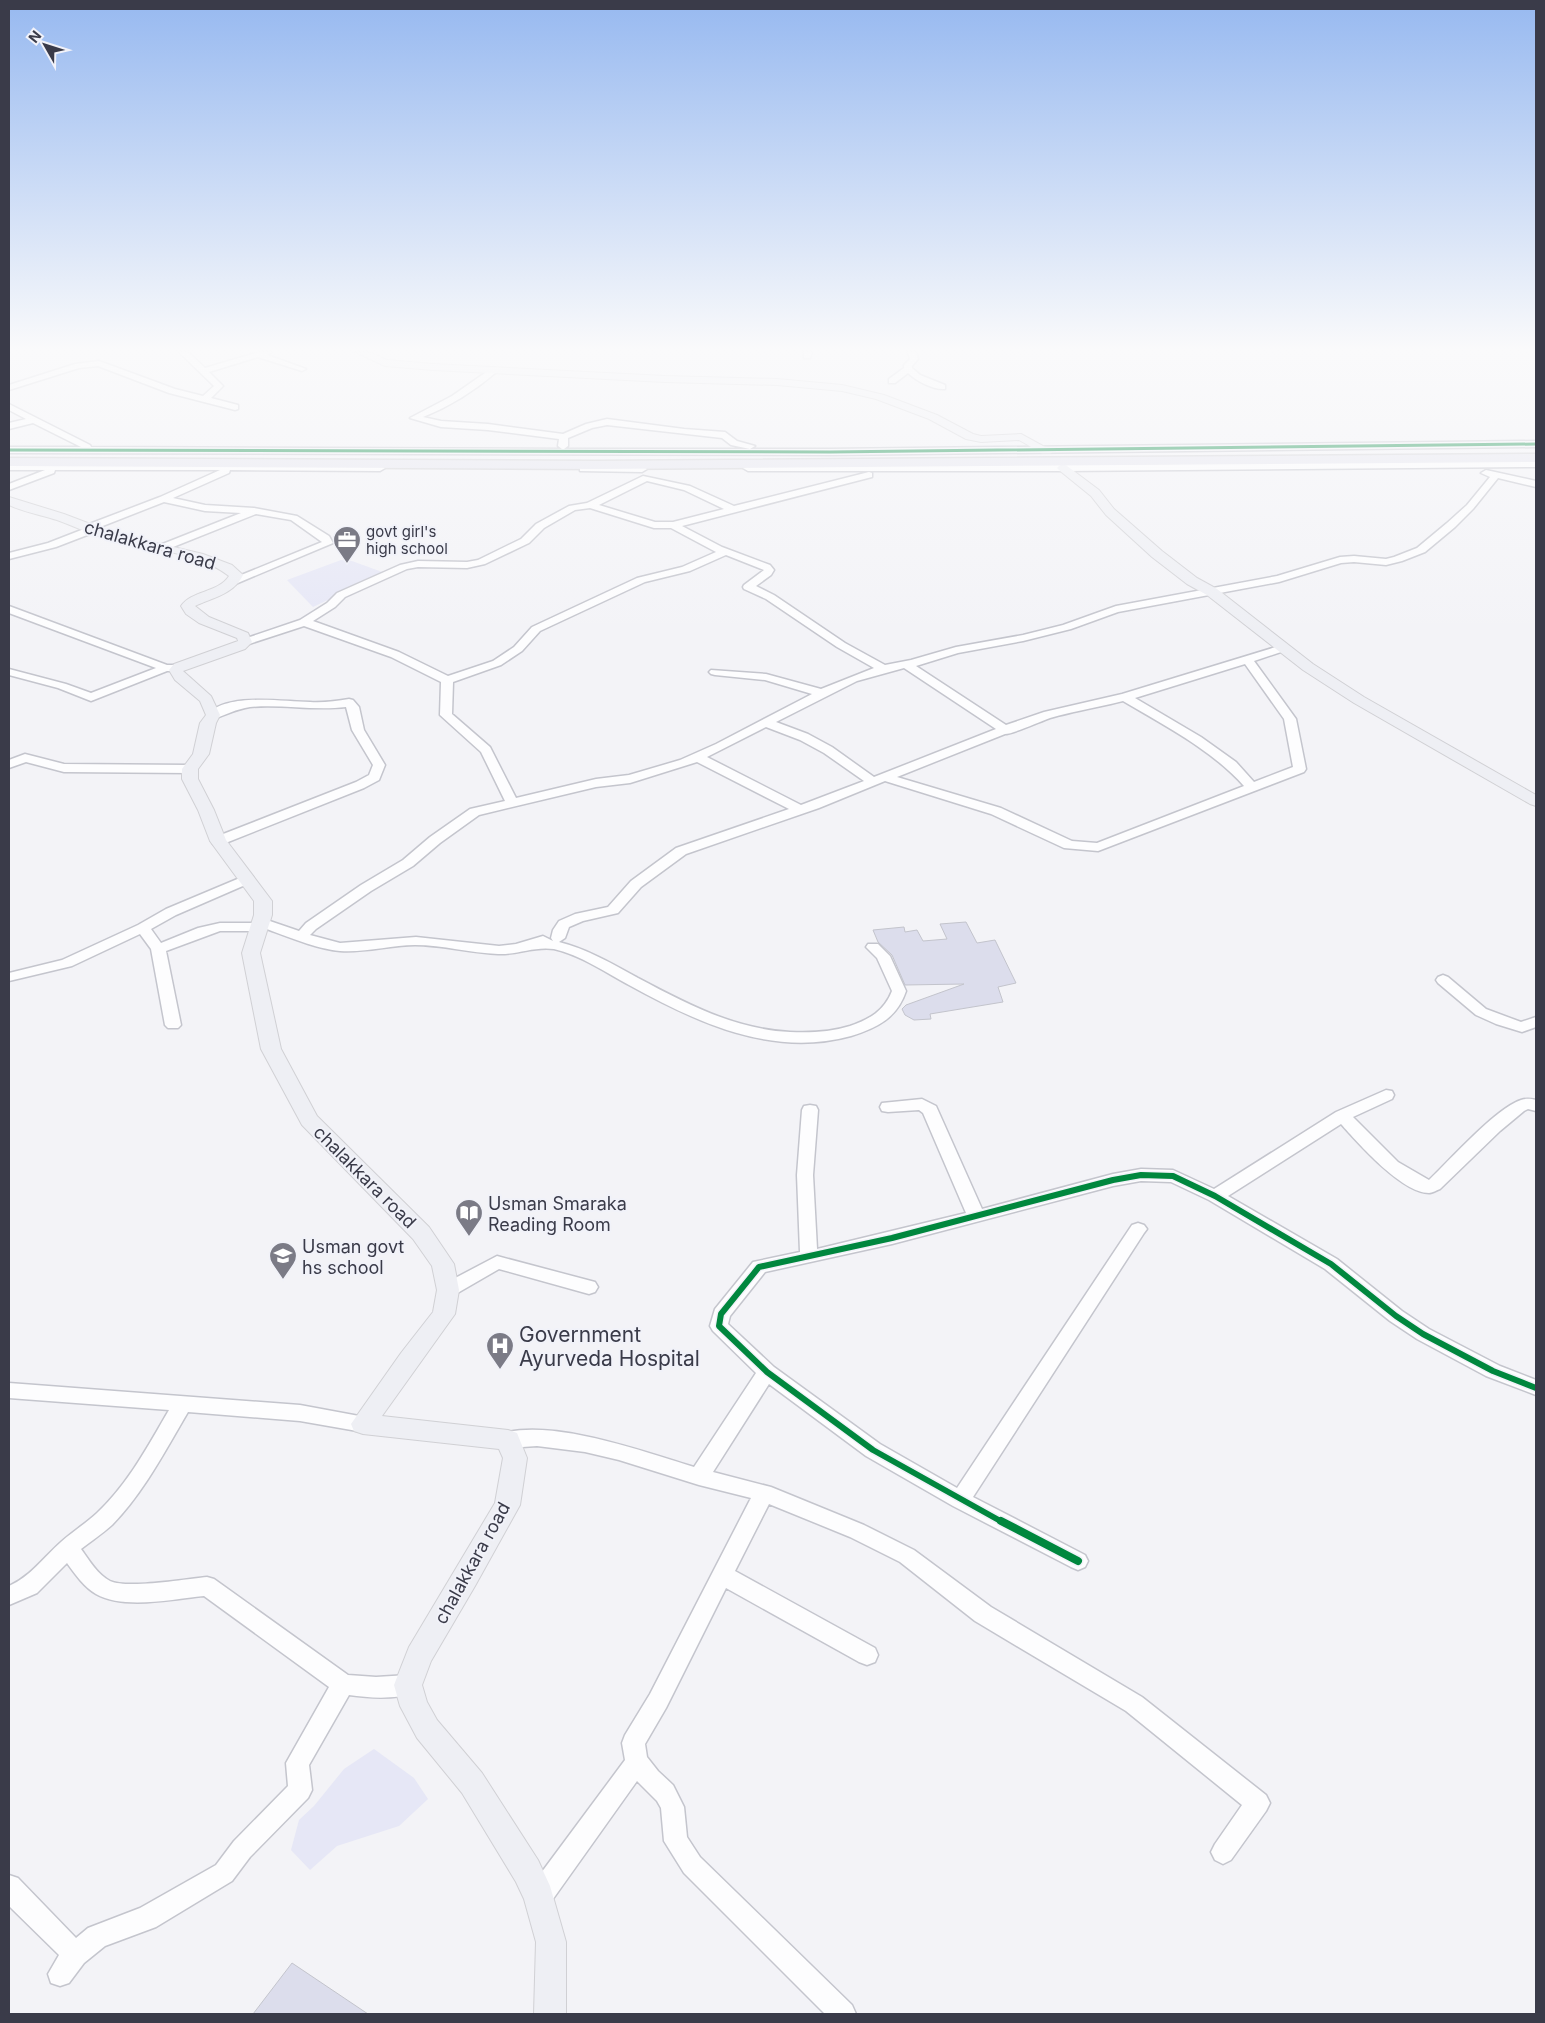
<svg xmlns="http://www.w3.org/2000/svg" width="1545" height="2023" font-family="Inter,sans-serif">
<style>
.green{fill:#e6e7f6}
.building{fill:#dcddec;stroke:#c3c4cc}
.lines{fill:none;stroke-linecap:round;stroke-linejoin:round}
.minor-casing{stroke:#c4c5cd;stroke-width:3}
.major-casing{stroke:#d0d0d4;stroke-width:2}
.highway-casing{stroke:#d0d0d4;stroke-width:3}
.minor{fill:#fdfdfe;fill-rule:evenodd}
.major{fill:#eeeff4;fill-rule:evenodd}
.highway{fill:#e5e5ef;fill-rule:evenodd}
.cycleway-far2-casing{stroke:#f1f2f9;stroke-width:5}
.cycleway-far1-casing{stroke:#f1f2f9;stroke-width:9}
.cycleway-casing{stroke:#f1f2f9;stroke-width:11}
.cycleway-far2{stroke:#00873e;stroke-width:3}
.cycleway-far1{stroke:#00873e;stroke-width:6}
.cycleway{stroke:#00873e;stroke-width:8}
.labels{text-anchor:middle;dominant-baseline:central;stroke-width:4;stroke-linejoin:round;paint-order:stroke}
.far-poi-label{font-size:15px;fill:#3a3b49;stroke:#f1f2f9;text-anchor:start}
.street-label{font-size:18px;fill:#3a3b49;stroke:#f1f2f9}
.poi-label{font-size:18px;fill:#3a3b49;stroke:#f1f2f9;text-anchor:start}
.near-poi-label{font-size:21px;fill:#3a3b49;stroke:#f1f2f9;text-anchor:start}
</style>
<rect width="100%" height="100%" fill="#f3f3f7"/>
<path class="green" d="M 341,560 L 352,561 L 385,573 L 313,607 L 287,580 Z
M 374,1749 L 414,1778 L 428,1799 L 399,1826 L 337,1846 L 310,1870 L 291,1850 L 299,1820 L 314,1806 L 344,1769 Z"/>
<path class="building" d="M 966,922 L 977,943 L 995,940 L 1016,983 L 998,987 L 1003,1002 L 930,1014 L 931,1019 L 914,1020 L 905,1015 L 902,1009 L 906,1005 L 964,984 L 905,985 L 892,955 L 878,942 L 873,930 L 904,927 L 905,932 L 917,930 L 923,941 L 947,939 L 940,924 Z
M 292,1963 L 368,2014 L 253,2014 Z"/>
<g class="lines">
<defs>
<path id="minor" d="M 179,352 L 188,352 L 205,368 L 259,352 L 272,352 L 267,355 L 306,369 L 302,371 L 258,357 L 209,372 L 223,386 L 211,398 L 238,405 L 238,409 L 235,410 L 169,393 L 98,366 L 79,368 L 9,390 L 9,385 L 75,364 L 99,361 L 175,389 L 203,396 L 214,386 Z
M 804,352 L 812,352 L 810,358 L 804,358 Z
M 908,352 L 916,352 L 918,359 L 912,366 L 912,368 L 920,375 L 945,385 L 945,389 C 934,390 916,381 908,373 L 895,383 L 889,383 L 889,379 L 904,368 L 904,365 L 910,359 Z
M 492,368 L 495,369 L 495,373 C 473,392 450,406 423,417 L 441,421 L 488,424 L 563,434 L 586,424 L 607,419 L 684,429 L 725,432 L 737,441 L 755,446 L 750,449 L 731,445 L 722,438 L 607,425 L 592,428 L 568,438 L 568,446 L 564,449 L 830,449 L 1536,441 L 1536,447 L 830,455 L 9,453 L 9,447 L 81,447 L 33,423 L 9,429 L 9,423 L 26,419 L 9,410 L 9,404 L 90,445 L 91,447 L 562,449 L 558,446 L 559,439 L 488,430 L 441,427 L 410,418 L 452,396 Z
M 1536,461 L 1536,467 L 1063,471 L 748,471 L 743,468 L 748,465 L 1063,465 Z
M 9,464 L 380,465 L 385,468 L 380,471 L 230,470 L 229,473 L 173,498 L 205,505 L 254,508 L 297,516 L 329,536 L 333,543 L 233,585 L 229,584 L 228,582 L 229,580 L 322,542 L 291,520 L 256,514 L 168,549 L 160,549 L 160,545 L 241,513 L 205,511 L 164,502 L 95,529 L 95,532 L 56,547 L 9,559 L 9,553 L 48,543 L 84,529 L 84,526 L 160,497 L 220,470 L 55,470 L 54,473 L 9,490 L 9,484 L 45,470 L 9,470 Z
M 583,466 L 642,466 L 647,469 L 642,472 L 580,471 L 580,467 Z
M 1486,470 L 1536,481 L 1536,487 L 1498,478 L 1473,509 L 1455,527 L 1425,552 L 1402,561 L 1386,565 L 1354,562 L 1341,563 L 1279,582 L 1118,612 L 1071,629 L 1023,641 L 958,653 L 916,666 L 1006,725 L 1044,712 L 1122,694 L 1279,646 L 1287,646 L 1289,648 L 1287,650 L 1254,661 L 1296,719 L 1306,769 L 1304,772 L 1098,851 L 1064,848 L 991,814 L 885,781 L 819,808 L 686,854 L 641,887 L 618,913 L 583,921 L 569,927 L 565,938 L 559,942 C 587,949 613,964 638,978 C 687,1004 734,1029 790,1032 C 810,1033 831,1032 850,1026 C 870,1019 884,1011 892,991 L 877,958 L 866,947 L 868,944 L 878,944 L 890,956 L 906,991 C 897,1018 877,1028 851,1036 C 772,1058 696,1022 629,985 C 605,972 580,955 554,949 C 534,946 517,955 498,954 C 470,953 443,945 415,945 C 391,945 365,953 340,951 C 317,949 286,936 264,928 L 258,931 L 220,931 L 166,951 L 181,1025 L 178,1028 L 168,1028 L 165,1025 L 151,949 L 140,934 L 72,966 L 9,981 L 9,973 L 62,960 L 138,925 L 166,909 L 247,875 L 252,876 L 254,879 L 252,882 L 176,915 L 151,929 L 161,943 L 198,928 L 220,923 L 254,923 L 256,919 L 261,918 L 299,931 L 306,923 L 361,885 L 403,860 L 430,837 L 470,809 L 505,801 L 481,752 L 440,715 L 441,682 L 391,657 L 304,626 L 249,644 L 241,644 L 239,642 L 241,640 L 300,620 L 327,603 L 337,593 L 400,565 L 418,561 L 467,562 L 478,560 L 521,539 L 536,524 L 569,506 L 587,503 L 643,476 L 690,486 L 734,506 L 869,472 L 872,473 L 872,477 L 682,526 L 722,547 L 770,565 L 774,570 L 771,575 L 756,586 L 774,595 L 845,643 L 885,665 L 911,660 L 956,647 L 1023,635 L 1063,625 L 1116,606 L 1277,576 L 1340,557 L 1354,556 L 1386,559 L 1394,557 L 1417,548 L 1447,523 L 1467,505 L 1490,477 L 1481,473 ZM 647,481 L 684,490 L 724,509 L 673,522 L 655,522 L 599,505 ZM 590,508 L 654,528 L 671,528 L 716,552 L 682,567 L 637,578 L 532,627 L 514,647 L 493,661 L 448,676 L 399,652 L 313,621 L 335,607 L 345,597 L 407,569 L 418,567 L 467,568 L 485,564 L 529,543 L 544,528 L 575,510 ZM 726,555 L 764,570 L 744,585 L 743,587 L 744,589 L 766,599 L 837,647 L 874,668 L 821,689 L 766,674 L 711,670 L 709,672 L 711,674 L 715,675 L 765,680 L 812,694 L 716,744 L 680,760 L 629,775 L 596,779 L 516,798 L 490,747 L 452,714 L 453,682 L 501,665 L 522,651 L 540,631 L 645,582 L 690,571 ZM 1245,664 L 1284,719 L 1293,767 L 1254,782 L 1236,762 L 1201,737 L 1135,698 ZM 904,668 L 996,729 L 874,777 L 832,747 L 808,734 L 776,722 L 857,681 ZM 1123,701 C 1165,726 1211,749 1244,786 L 1097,843 L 1072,841 L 1001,808 L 897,777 L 1005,734 C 1013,734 1039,722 1050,718 C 1074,711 1099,707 1123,701 ZM 766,727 L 800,740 L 824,753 L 864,781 L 801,805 L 707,757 ZM 697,762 L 789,809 L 676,848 L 631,881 L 608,907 L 575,914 L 559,921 L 553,930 L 551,938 L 553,941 L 543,936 L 516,944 L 499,946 L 416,937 L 340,943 L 310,935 L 316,929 L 371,891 L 413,866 L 440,843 L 479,815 L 596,787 L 630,783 Z
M 9,606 L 167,665 L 177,665 L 183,668 L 177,671 L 167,671 L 91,701 L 58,688 L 9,675 L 9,669 L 66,684 L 91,693 L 156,668 L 9,613 Z
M 349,699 L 353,700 L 359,707 L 364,730 L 385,765 L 379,780 L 364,788 L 223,844 L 213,844 L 211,841 L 213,838 L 356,782 L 369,775 L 373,765 L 352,730 L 346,707 C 314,711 282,704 250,707 C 236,709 226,715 213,719 L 207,715 C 227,692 283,702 310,702 C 323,703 336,701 349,699 Z
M 25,754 L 64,764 L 190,765 L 196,769 L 190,773 L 64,772 L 26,762 L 9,768 L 9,760 Z
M 1443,975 L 1448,977 L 1486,1009 L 1521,1022 L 1536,1017 L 1536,1027 L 1522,1032 L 1496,1024 L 1476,1015 L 1438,983 L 1436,980 L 1438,977 Z
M 1386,1090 L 1392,1091 L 1394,1095 L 1392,1099 L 1353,1117 L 1398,1162 L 1429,1180 C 1449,1161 1496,1108 1521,1100 C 1527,1098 1531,1099 1536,1100 L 1536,1111 L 1528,1109 L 1524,1111 L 1500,1131 L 1440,1189 C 1437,1190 1432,1193 1429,1193 C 1402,1193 1358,1143 1341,1124 L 1228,1196 L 1337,1259 L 1402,1311 L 1429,1329 L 1500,1366 L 1536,1380 L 1536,1395 L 1486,1376 L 1417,1339 L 1390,1321 L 1325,1269 L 1209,1200 L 1171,1182 L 1141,1181 L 1113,1186 L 892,1244 L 765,1272 L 730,1316 L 728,1324 L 774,1367 L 880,1444 L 957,1488 L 1132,1225 L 1138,1223 L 1144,1225 L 1147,1229 L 1144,1233 L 973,1497 L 1085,1555 L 1088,1561 L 1085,1567 L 1078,1570 L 1071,1567 L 953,1506 L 866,1456 L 769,1384 L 713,1472 L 771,1487 L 864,1525 L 914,1550 L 991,1607 L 1142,1697 L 1266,1795 L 1270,1803 L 1266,1811 L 1231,1860 L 1223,1864 L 1215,1860 L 1211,1852 L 1215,1844 L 1242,1805 L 1126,1711 L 975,1621 L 900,1562 L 850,1537 L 769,1504 L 735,1571 L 875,1648 L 878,1655 L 875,1662 L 867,1665 L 859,1662 L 726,1588 L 666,1708 L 645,1744 L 647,1757 L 658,1771 L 673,1785 L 684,1807 L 687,1837 L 700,1857 L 852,2005 L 856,2014 L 825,2014 L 684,1873 L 664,1841 L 661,1808 L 657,1801 L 637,1781 L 548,1906 L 539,1909 L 530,1906 L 527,1897 L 530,1888 L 625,1760 L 622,1743 L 625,1735 L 650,1694 L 751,1498 L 699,1485 L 619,1460 L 585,1452 L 537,1446 L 508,1448 L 501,1446 L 498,1440 L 501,1434 C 551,1418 645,1452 694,1467 L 756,1373 L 713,1331 L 710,1326 L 715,1309 L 753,1262 L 800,1252 L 797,1175 L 802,1110 L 804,1106 L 810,1105 L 816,1106 L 818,1110 L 813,1175 L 817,1249 L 966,1213 L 923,1113 L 919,1110 L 888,1112 L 882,1111 L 880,1107 L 882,1103 L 922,1099 L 936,1106 L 982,1209 L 1113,1174 L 1141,1169 L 1173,1170 L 1214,1189 L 1336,1112 Z
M 497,1256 L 595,1282 L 598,1287 L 595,1292 L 589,1294 L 499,1269 L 454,1295 L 448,1297 L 442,1295 L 439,1290 L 442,1285 Z
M 9,1383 L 300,1405 L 370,1418 L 373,1424 L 370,1430 L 363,1432 L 300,1421 L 188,1412 C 165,1451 144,1492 112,1525 C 102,1534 91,1541 81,1549 C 89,1560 98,1575 110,1581 C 128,1589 186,1579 207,1577 L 214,1579 L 348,1675 L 376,1677 L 408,1675 L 416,1678 L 419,1685 L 416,1692 C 395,1700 370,1698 349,1695 L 309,1765 L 312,1790 L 308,1798 L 250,1857 L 232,1881 L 156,1927 L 105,1946 L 84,1963 L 69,1983 L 60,1986 L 51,1983 L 48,1974 L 59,1955 L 9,1906 L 9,1875 L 18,1878 L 76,1938 L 88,1928 L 140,1908 L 216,1865 L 234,1841 L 288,1786 L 286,1763 L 329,1687 L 204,1596 C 173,1599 124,1610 96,1594 C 84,1587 75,1574 67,1563 L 37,1593 L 9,1605 L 9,1586 C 31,1576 43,1558 61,1542 C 72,1532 85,1524 97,1513 C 128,1484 148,1446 169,1410 L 9,1398 Z"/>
<path id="major" d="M 355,352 L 369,352 L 387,360 L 433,364 L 665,376 L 777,379 L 842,385 L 884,395 L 937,415 L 973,434 L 981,436 L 1021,434 L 1052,451 L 1050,453 L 1042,453 L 1019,440 L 981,442 L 966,439 L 929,419 L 876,399 L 842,391 L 777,385 L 665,382 L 433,370 L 385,366 Z
M 1063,464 L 1067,466 L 1099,490 L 1114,509 L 1162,551 L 1197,578 L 1217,589 L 1313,664 L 1364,697 L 1536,795 L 1536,806 L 1530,804 L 1354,703 L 1303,670 L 1207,595 L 1187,584 L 1152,557 L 1106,515 L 1091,496 L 1059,470 L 1057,468 L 1059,466 Z
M 9,497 L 64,514 L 114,533 L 203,554 L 232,565 L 243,575 C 234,594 212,598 195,606 L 209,617 L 248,633 L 252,642 L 245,649 L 183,671 L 211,696 L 220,715 L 216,723 L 209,754 L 198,769 L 198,779 L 214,810 L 226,840 L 272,901 L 272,915 L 260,953 L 281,1049 L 317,1116 L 429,1227 L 454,1264 L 459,1290 L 455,1314 L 382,1416 L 508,1430 L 517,1433 L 527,1458 L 520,1505 L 475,1586 L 431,1661 L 422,1685 L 427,1702 L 437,1720 L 482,1773 L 538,1860 L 550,1886 L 566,1942 L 566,2014 L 534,2014 L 536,1942 L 524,1899 L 516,1882 L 462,1793 L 417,1738 L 400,1706 L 394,1685 L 409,1647 L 495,1503 L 503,1458 L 499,1449 L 363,1434 L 354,1431 L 351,1424 L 401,1353 L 433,1312 L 437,1290 L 432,1266 L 413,1239 L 302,1125 L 261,1049 L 242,953 L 254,915 L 254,901 L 210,841 L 198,810 L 182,779 L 182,769 L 193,754 L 200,723 L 206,715 L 200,701 L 175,680 L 169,670 L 174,664 L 238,641 L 237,638 L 199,623 L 186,614 L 181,606 C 192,590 218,593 229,576 C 199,552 152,550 115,541 C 95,536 76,527 57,520 C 41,515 24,512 9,505 Z"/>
<path id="highway" d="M 1536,454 L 1536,462 L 596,469 L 9,466 L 9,458 L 596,461 Z"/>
</defs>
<use href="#minor" class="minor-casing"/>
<use href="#major" class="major-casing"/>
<use href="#highway" class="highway-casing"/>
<use href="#minor" class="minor"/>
<use href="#major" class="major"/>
<use href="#highway" class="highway"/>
<defs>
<path id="cycleway-far2" d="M 9,450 L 830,452 L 1536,444"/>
<path id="cycleway-far1" d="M 1004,1523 L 873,1450 L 767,1372 L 719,1326 L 721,1314 L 759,1267 L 892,1238 L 1113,1180 L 1141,1175 L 1173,1176 L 1215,1196 L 1331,1264 L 1396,1316 L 1423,1334 L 1493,1371 L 1536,1388"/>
<path id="cycleway" d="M 1001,1521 L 1078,1561"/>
</defs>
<use href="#cycleway-far2" class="cycleway-far2-casing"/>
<use href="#cycleway-far1" class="cycleway-far1-casing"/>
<use href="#cycleway" class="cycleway-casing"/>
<use href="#cycleway-far2" class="cycleway-far2"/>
<use href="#cycleway-far1" class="cycleway-far1"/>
<use href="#cycleway" class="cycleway"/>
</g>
<linearGradient id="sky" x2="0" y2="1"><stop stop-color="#97b9f0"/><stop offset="0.55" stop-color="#fafafb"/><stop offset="1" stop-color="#fafafb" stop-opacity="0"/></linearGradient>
<rect width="1545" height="635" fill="url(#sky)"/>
<defs>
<symbol id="office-pin" viewBox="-11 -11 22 30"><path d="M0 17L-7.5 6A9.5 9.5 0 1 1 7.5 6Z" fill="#7b7b86" stroke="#f1f2f9"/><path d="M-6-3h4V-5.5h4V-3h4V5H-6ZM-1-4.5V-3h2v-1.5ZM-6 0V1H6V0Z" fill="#fff"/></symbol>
<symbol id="library-pin" viewBox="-11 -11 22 30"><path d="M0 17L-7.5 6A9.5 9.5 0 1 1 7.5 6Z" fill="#7b7b86" stroke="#f1f2f9"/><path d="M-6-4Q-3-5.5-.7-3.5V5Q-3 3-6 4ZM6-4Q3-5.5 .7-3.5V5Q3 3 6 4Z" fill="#fff"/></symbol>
<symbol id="school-pin" viewBox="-11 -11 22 30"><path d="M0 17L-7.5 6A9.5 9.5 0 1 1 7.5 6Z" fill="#7b7b86" stroke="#f1f2f9"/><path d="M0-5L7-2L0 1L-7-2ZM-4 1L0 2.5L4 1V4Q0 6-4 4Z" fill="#fff"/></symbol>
<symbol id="hospital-pin" viewBox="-11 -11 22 30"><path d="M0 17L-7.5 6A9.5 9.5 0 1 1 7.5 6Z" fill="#7b7b86" stroke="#f1f2f9"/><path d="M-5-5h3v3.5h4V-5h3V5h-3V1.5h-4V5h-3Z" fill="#fff"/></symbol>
</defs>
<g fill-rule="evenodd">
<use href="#office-pin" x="331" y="524" width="32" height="43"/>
<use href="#library-pin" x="453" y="1197" width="32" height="43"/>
<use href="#school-pin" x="267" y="1240" width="32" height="43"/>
<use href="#hospital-pin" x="484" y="1330" width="32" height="43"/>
</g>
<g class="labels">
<g class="far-poi-label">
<text x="366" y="531">govt girl's<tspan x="366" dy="17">high school</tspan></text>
</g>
<g class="street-label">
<text transform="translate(150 545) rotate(16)">chalakkara road</text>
<text transform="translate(365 1177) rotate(45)">chalakkara road</text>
<text transform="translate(472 1563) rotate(-61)">chalakkara road</text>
</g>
<g class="poi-label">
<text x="488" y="1203">Usman Smaraka<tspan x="488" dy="21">Reading Room</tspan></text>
<text x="302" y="1246">Usman govt<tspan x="302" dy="21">hs school</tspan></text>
</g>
<g class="near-poi-label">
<text x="519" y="1334">Government<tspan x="519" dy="24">Ayurveda Hospital</tspan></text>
</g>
</g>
<rect width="1545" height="2023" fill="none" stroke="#3a3b49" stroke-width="20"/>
<g transform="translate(45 45) rotate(309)" stroke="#f1f2f9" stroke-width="4" paint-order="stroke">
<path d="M0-4L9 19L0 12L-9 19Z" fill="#3a3b49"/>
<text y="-8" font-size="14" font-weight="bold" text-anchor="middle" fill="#3a3b49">N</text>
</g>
</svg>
